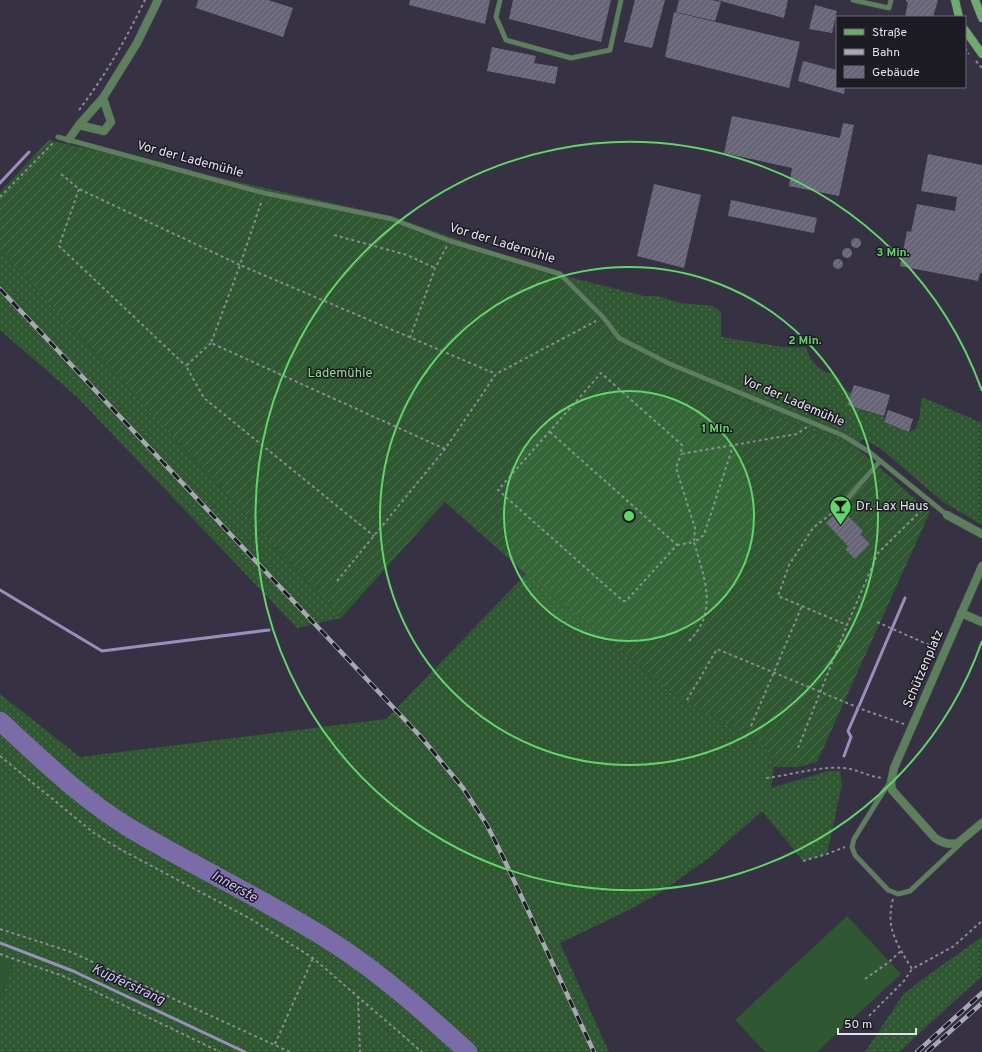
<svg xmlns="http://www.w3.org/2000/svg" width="982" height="1052" font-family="Overpass,sans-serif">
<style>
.grass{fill:url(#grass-dots)}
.garden{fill:url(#garden-furrows)}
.pitch{fill:#2f5731}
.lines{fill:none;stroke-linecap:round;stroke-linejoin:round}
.stream{stroke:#9a8ebb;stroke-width:3}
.river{stroke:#7b6ba7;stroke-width:19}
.building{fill:url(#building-hatch)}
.lane-casing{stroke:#524d5e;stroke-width:5.5}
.street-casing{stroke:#524d5e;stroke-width:9}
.secondary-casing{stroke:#524d5e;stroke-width:9}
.path{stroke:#8c8997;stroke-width:2;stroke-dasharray:3 3;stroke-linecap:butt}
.lane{stroke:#5c805c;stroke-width:4.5}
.street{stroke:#5c805c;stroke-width:8}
.secondary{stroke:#6fab71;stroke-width:8}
.rail-casing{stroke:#aaa7b4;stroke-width:4.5}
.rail{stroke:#1d1b23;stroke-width:3;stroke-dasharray:9;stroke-linecap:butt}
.ring{fill:none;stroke:#62d469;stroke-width:2}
.labels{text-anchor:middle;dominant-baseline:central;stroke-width:3;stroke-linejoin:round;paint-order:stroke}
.street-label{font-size:13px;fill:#e2e0eb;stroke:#1d1b23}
.park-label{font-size:13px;fill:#91da92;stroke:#1d1b23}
.poi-label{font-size:13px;fill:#e2e0eb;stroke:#1d1b23;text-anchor:start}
.water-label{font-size:14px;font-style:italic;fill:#ccbff4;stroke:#1d1b23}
.centre{fill:#62d469;stroke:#1d1b23;stroke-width:2}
.ring-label{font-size:12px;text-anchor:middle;font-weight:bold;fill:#62d469;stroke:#1d1b23;stroke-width:3;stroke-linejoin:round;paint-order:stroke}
</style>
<defs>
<pattern id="grass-dots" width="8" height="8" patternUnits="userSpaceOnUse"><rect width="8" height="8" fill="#2f5731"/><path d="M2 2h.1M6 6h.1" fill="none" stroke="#4d6f4f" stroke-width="1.8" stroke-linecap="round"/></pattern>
<pattern id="garden-furrows" width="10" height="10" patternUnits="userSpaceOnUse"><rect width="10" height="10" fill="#2f5731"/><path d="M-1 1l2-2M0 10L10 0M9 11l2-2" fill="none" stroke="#4d6f4f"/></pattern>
<pattern id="building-hatch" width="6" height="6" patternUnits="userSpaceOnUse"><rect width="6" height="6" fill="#696579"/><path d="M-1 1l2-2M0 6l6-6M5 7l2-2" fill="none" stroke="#7e7b8c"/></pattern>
</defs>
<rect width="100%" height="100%" fill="#363143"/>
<path class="grass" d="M 0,250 L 341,618 L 297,628 L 77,397 L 0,330 Z
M 557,274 L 644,296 L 658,296 L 680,303 L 713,306 L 721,312 L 721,337 L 783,347 L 806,347 C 811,363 819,371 835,375 L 841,388 L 851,393 L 847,405 L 884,416 L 884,422 L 909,432 L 915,429 L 919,419 L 922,397 L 982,423 L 982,525 L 943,502 L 881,449 L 863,439 L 855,446 L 832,440 L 749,403 L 613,337 L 601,319 Z
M 526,574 L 682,701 L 762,743 L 771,756 L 774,767 L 771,788 L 828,771 L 840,771 L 842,785 L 827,854 L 803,861 L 762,811 L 709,858 L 661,892 L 629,910 L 560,943 L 609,1052 L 0,1052 L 0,1000 L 13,962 L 0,958 L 0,694 L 80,757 L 386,719 Z
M 982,937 L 982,976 L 899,1052 L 865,1052 L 903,995 L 924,978 Z"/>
<path class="garden" d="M 49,140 L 391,216 L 557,274 L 601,319 L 614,337 L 749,403 L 832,440 L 855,446 L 930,512 L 817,762 L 799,767 L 774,767 L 771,756 L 762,743 L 682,701 L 526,574 L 445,502 L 341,618 L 0,250 L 0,192 Z"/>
<path class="pitch" d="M 847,916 L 901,974 L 817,1052 L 765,1052 L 735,1020 Z
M 0,958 L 13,962 L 0,1000 Z"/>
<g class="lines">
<path class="stream" d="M 0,183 L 29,152
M 0,590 L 102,651 L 269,630
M 859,706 L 905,598
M 844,756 L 851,737 L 848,731 L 858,708
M 0,943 L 73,971 L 245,1052"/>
<path class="river" d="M 0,721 C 42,760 83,800 133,830 C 199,869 270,902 335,944 C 383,975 426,1014 468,1052"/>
</g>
<path class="building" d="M 198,0 L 268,0 L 293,8 L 283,37 L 196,8 Z
M 410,0 L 490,0 L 485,24 L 409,5 Z
M 513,0 L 611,0 L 601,42 L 509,19 Z
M 635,0 L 665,0 L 652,48 L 624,42 Z
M 679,0 L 712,0 L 721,2 L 715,21 L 676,12 Z
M 717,0 L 788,0 L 784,18 Z
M 906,0 L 938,0 L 933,17 L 905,17 L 908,2 L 906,2 Z
M 815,5 L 837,11 L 832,33 L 809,29 Z
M 674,12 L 800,42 L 789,88 L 665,57 Z
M 492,47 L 536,56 L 534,63 L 558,67 L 555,84 L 487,71 Z
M 803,61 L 837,70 L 837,87 L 845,87 L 844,94 L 798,81 Z
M 732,116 L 840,138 L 843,123 L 854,125 L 839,196 L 789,186 L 792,168 L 724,153 Z
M 928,154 L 982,165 L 982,273 L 980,273 L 978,281 L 900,266 L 907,231 L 911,232 L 917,204 L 955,211 L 957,197 L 921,191 Z
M 654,184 L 701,195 L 684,268 L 637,256 Z
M 731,200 L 817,218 L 814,233 L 728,216 Z
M851 243a5 5 0 1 1 10 0a5 5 0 1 1-10 0Z
M842 253a5 5 0 1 1 10 0a5 5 0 1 1-10 0Z
M833 264a5 5 0 1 1 10 0a5 5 0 1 1-10 0Z
M 854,385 L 890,395 L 884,416 L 847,405 Z
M 888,410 L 913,419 L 909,432 L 884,422 Z
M 841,509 L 863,531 L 860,534 L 870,544 L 855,559 L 845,549 L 848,546 L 826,523 Z"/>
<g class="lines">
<defs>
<path id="lane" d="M 500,0 L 496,17 L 506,40 L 571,58 L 610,50 L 621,0
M 853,0 L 889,8 L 891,0
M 58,137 L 264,193 L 392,219 L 450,241 L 560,274 L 603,317 L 619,338 L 670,364 L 842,435 L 868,451 L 947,515
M 841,506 L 880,461
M 890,783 L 883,792 L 854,839 L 852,847 L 855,855 L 888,890 L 898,894 L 910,891 L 960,844"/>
<path id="street" d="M 103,98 L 111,122 L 104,131 L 79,125 L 103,98 L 137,43 L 158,0
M 69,139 L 79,125
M 947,515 L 982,534
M 982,566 L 894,768 L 891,782 L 892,790 L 935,838 C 942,843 950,845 958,843 L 982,823
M 961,613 L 982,622"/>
<path id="secondary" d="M 955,0 L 959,17
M 975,0 L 982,18
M 965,30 L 982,54"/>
</defs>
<use href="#lane" class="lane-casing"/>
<use href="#street" class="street-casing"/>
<use href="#secondary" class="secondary-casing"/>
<path class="path" d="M 965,48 L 969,54
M 976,61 L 982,68
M 79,110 C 105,76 126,39 145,0
M 61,174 L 79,189 L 240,265 L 262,200
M 79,189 L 59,246 L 186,366
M 0,197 L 54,142
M 334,235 L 407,255 L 435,268
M 410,338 L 435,268 L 447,246
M 211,343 L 186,366 L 204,398 L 374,536
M 550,432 L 677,545 L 626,601 L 623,601 L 498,490 L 601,373 L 682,445 L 681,454 L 797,434 L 807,427
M 445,449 L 211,343 L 240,265 L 496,374
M 836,510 L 813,528 L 789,565 L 778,596 L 847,625 L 878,553 L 925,507
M 677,545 L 694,542 L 695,528 L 676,468 L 681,454
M 337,581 L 445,449 L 496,374 L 596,321
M 877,622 L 936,648
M 689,641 C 719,611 704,578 694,542 L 704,535 L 733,446
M 687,700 L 717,649 L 864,710 L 904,724
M 751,726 L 802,606
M 798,748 L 847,625
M 0,756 L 94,833 L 118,848 L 249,918 L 313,958 L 422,1052
M 766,778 C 792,775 818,766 844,768 C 857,769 869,777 883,778
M 803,861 L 827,854 L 845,847
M 893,899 C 885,928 897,944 912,969 L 954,946 L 982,921
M 0,929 L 71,952 L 290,1052
M 0,954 L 63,976 L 220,1052
M 865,979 L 889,962 L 901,951
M 358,996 L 360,1052
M 869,1016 L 904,981 L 912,969
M 275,1044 L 313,958"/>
<use href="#lane" class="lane"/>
<use href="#street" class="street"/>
<use href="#secondary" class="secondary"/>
<defs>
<path id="rail" d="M 0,289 L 421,737 L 463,788 L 487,825 L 503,857 L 594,1052
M 917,1052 L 982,993
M 927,1052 L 982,1003"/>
</defs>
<use href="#rail" class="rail-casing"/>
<use href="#rail" class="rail"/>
</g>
<circle cx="629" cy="516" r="125" fill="#62d469" fill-opacity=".12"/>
<g class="ring">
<circle cx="629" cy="516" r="125"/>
<circle cx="629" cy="516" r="249"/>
<path d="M982 641A374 374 0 1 1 982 391"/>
</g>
<defs>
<symbol id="bar-pin" viewBox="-11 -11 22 30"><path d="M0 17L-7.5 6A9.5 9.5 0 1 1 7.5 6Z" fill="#62d469" stroke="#1d1b23"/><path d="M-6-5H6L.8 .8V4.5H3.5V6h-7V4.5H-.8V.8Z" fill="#111"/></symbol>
</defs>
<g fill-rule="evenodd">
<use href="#bar-pin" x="828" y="494" width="25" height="34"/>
</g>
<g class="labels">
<g class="street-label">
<text transform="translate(190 160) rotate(15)">Vor der Lademühle</text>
<text transform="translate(502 244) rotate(17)">Vor der Lademühle</text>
<text transform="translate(793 402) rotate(23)">Vor der Lademühle</text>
<text transform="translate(924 669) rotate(-67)">Schützenplatz</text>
</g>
<g class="park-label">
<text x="340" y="374">Lademühle</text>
</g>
<g class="poi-label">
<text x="856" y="507">Dr. Lax Haus</text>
</g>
<g class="water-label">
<text transform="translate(234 887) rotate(29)">Innerste</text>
<text transform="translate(128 985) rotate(25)">Kupferstrang</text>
</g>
</g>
<circle cx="629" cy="516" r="6" class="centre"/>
<g class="ring-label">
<text x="893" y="256">3 Min.</text>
<text x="805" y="344">2 Min.</text>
<text x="717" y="432">1 Min.</text>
</g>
<rect x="836" y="16" width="130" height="72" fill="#1d1b23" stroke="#6c6a73"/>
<rect x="844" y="29" width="20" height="6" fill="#6fab71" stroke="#6c6a73"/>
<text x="872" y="36" font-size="12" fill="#e2e0eb">Straße</text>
<rect x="844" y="49" width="20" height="6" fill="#aaa7b4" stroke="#6c6a73"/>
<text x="872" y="56" font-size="12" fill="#e2e0eb">Bahn</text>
<rect x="844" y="66" width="20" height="12" fill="url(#building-hatch)" stroke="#6c6a73"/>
<text x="872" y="76" font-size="12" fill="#e2e0eb">Gebäude</text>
<path d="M838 1028v6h78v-6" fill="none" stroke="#e2e0eb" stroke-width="2"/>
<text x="844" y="1028" font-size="12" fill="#e2e0eb" stroke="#1d1b23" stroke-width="3" paint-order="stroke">50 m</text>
</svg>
